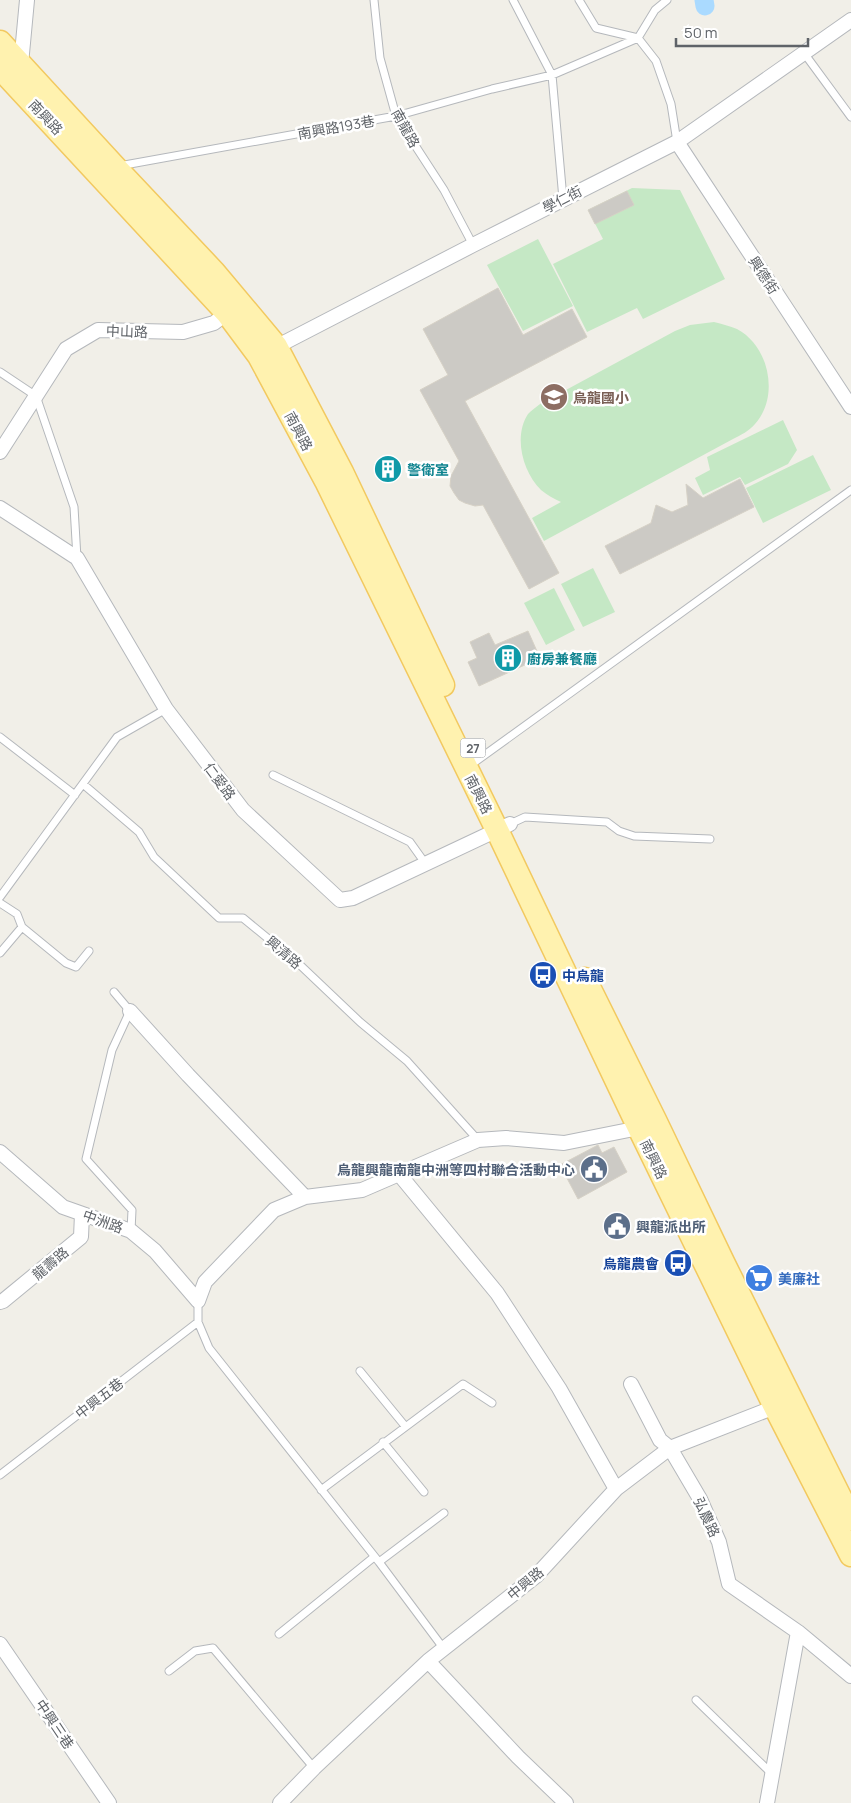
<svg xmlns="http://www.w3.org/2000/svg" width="851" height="1803" font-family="Manrope,'Noto Sans TC',sans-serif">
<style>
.green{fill:#c5e8c5}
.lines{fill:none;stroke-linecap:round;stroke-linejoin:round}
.canal{stroke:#aadaff;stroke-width:19}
.building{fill:#cccac5;stroke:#d6d1c6}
.service-casing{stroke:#b5b8bc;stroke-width:9}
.minor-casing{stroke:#b5b8bc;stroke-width:16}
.primary-casing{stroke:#f2c960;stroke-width:25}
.service{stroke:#fff;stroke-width:7}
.minor{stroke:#fff;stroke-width:14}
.primary{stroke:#fff2af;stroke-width:22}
.labels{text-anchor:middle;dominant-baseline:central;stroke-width:5;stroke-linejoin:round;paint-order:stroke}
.shield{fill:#fff;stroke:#8f9295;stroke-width:1}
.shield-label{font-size:12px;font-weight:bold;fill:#5f6368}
.street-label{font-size:14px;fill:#5f6368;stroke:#fff}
.education-label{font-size:14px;font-weight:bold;fill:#785e54;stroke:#fff;text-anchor:start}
.culture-label{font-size:14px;font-weight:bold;fill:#0d838f;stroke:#fff;text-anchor:start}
.transit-label{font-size:14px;font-weight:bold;fill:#164399;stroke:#fff;text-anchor:start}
.service-label{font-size:14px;font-weight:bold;fill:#4e5e75;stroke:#fff;text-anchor:end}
.shop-label{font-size:14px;font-weight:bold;fill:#366cbe;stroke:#fff;text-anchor:start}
</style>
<rect width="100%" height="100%" fill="#f1efe8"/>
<path class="green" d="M 632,188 L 680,190 L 725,279 L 643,319 L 637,308 L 587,332 L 553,264 L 603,239 L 588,210 Z
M 538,239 L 573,306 L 523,331 L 487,265 Z
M 714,322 C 722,324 730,326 737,329 C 769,346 780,396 755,424 C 749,431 741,435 733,439 L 544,541 L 532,518 L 561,502 C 554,499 547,495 541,490 C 523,472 513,437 528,414 C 531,411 536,407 540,404 L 675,331 L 690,325 Z
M 783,420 L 797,450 L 788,464 L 745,485 L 740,477 L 703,495 L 695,478 L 710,470 L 707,457 Z
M 813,455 L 831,490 L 763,523 L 746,488 Z
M 593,568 L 615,612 L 583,627 L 561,584 Z
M 554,588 L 575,630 L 546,645 L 524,603 Z"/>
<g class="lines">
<path class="canal" d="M 704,0 L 705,6"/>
</g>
<path class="building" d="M 627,191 L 634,205 L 595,224 L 588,210 Z
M 498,288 L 523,335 L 572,309 L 587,337 L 465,401 L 559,573 L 529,589 L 483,505 L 475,506 L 465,503 L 459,500 L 454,493 L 450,486 L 451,476 L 459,461 L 420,390 L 448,375 L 423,329 Z
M 389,457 L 400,473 L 387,481 L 376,465 Z
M 740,479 L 754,507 L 620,574 L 605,546 L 651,523 L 656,505 L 672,512 L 688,505 L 686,484 L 703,498 Z
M 528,631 L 540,658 L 479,686 L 468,662 L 477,658 L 470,642 L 489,633 L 495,645 Z
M 598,1145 L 602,1153 L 614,1147 L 627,1172 L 578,1199 L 560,1165 Z"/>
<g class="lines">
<defs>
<path id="service" d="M 374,0 L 380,58 L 396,116 L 444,190 L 473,245
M 513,0 L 552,75 L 563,199
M 579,0 L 596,28 L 638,38 L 656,61 L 671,104 L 677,142
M 804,53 L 851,117
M 119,166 L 396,116 L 492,89 L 552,75 L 638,38 L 655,10 L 667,0
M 0,372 L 36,396 L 74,507 L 77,558
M 0,737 L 75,795
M 468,767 L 851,490
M 273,775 L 410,842 L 425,863
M 83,784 L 139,832 L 154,857 L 219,918 L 243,918 L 299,964 L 360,1022 L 407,1061 L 478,1140
M 510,824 L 525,817 L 607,822 L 619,831 L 634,836 L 710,839
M 0,897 L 117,737 L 166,709
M 0,903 L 17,914 L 22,927 L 66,963 L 76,967 L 89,951
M 0,953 L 22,927
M 114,992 L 130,1011 L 112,1050 L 86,1159 L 132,1210 L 131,1231
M 198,1301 L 198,1322 L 209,1348 L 379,1562 L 444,1649
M 360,1371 L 405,1426
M 383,1442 L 424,1492
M 0,1475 L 198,1322
M 321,1490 L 463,1384 L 492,1403
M 379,1562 L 444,1513
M 279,1634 L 374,1557
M 169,1671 L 195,1651 L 213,1648 L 314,1768
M 696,1700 L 771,1773"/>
<path id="minor" d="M 18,67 L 21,64 L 27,0
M 677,142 L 851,407
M 270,350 L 473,245 L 677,142 L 851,20
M 0,452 L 66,349 L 98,330 L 183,332 L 214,323 L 232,309
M 0,508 L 77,558 L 166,709 L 243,810 L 340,900 L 353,898 L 510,824
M 130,1011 L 188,1075 L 305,1197
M 0,1152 L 63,1207 L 131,1231 L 155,1251 L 198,1301 L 205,1282 L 274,1210 L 305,1197 L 362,1190 L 478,1140 L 506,1138 L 564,1143 L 639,1128 L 645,1125
M 399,1174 L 497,1293 L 559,1388 L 616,1489
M 0,1302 L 3,1301 L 81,1237 L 82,1214
M 631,1384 L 660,1440 L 670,1448 L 700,1499 L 719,1542 L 729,1584 L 798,1632 L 851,1676
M 0,1644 L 109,1803
M 428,1661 L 518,1757 L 566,1803
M 280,1803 L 314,1768 L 428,1661 L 536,1576 L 616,1489 L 670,1448 L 780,1405
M 767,1803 L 798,1632"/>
<path id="primary" d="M 0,42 L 114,166 L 214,272 L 276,346 L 342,472 L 443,685
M 0,68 L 227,313 L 259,356 L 326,481 L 497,830 L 639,1128 L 775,1407 L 851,1555
M 585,979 L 655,1120 L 723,1262 L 851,1519"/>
</defs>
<use href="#service" class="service-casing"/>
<use href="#minor" class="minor-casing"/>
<use href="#primary" class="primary-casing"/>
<use href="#service" class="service"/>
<use href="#minor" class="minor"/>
<use href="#primary" class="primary"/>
</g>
<defs>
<symbol id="school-disc" viewBox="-11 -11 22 22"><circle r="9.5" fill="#8d6e63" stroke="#fff"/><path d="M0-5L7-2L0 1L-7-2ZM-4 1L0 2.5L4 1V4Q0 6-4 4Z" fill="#fff"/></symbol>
<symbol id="building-disc" viewBox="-11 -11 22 22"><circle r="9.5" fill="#0f9aa8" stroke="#fff"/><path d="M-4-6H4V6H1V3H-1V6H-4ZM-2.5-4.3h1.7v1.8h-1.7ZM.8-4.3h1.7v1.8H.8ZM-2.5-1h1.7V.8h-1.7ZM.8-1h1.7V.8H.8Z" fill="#fff"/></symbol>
<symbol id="bus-disc" viewBox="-11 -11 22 22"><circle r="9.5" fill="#1a4fb4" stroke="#fff"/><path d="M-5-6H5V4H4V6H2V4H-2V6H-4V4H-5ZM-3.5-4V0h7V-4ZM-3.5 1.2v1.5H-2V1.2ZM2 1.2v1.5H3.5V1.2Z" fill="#fff"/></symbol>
<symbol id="civic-disc" viewBox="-11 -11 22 22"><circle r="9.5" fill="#5c6f8a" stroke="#fff"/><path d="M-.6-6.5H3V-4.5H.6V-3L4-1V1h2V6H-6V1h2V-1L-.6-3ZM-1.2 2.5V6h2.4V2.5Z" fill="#fff"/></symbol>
<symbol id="supermarket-disc" viewBox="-11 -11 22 22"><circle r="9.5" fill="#3f7fe0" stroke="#fff"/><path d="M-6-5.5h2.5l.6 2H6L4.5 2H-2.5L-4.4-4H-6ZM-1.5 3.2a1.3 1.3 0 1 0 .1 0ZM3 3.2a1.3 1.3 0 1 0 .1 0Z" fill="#fff"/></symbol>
</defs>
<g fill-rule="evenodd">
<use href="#school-disc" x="538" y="381" width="32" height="32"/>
<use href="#building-disc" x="372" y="453" width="32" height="32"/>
<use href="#building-disc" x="492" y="642" width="32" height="32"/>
<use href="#bus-disc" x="527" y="959" width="32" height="32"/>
<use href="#civic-disc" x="578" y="1153" width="32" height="32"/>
<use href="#civic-disc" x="601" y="1210" width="32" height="32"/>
<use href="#bus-disc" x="662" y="1247" width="32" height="32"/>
<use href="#supermarket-disc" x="743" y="1262" width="32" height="32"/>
</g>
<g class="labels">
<rect class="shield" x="460.5" y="738.5" width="25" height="19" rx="4"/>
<g class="shield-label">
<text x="473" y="748">27</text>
</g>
<g class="street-label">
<text transform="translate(46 117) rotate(47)">南興路</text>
<text transform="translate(336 127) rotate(-10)">南興路193巷</text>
<text transform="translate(406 128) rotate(61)">南龍路</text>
<text transform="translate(562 199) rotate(-27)">學仁街</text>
<text transform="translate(764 275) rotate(57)">興德街</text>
<text transform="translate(127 331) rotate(2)">中山路</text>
<text transform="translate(299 431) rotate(62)">南興路</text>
<text transform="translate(220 781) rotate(53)">仁愛路</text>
<text transform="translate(479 794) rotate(63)">南興路</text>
<text transform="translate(284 952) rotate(40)">興清路</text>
<text transform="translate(654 1159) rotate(64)">南興路</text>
<text transform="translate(103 1221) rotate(20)">中洲路</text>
<text transform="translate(50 1263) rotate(-40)">龍壽路</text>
<text transform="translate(99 1398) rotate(-38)">中興五巷</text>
<text transform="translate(707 1517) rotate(65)">弘農路</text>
<text transform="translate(525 1583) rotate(-40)">中興路</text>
<text transform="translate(55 1724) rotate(56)">中興三巷</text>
</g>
<g class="education-label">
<text x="573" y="397">烏龍國小</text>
</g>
<g class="culture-label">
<text x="407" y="469">警衛室</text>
<text x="527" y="658">廚房兼餐廳</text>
</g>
<g class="transit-label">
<text x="562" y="975">中烏龍</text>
<text x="659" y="1263" text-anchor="end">烏龍農會</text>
</g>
<g class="service-label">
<text x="575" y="1169">烏龍興龍南龍中洲等四村聯合活動中心</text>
<text x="636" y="1226" text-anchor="start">興龍派出所</text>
</g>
<g class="shop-label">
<text x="778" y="1278">美廉社</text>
</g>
</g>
<path d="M676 38v8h132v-8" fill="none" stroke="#5f6368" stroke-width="2.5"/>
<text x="684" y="38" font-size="15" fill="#5f6368" stroke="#ffffff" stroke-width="4" paint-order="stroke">50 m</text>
</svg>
